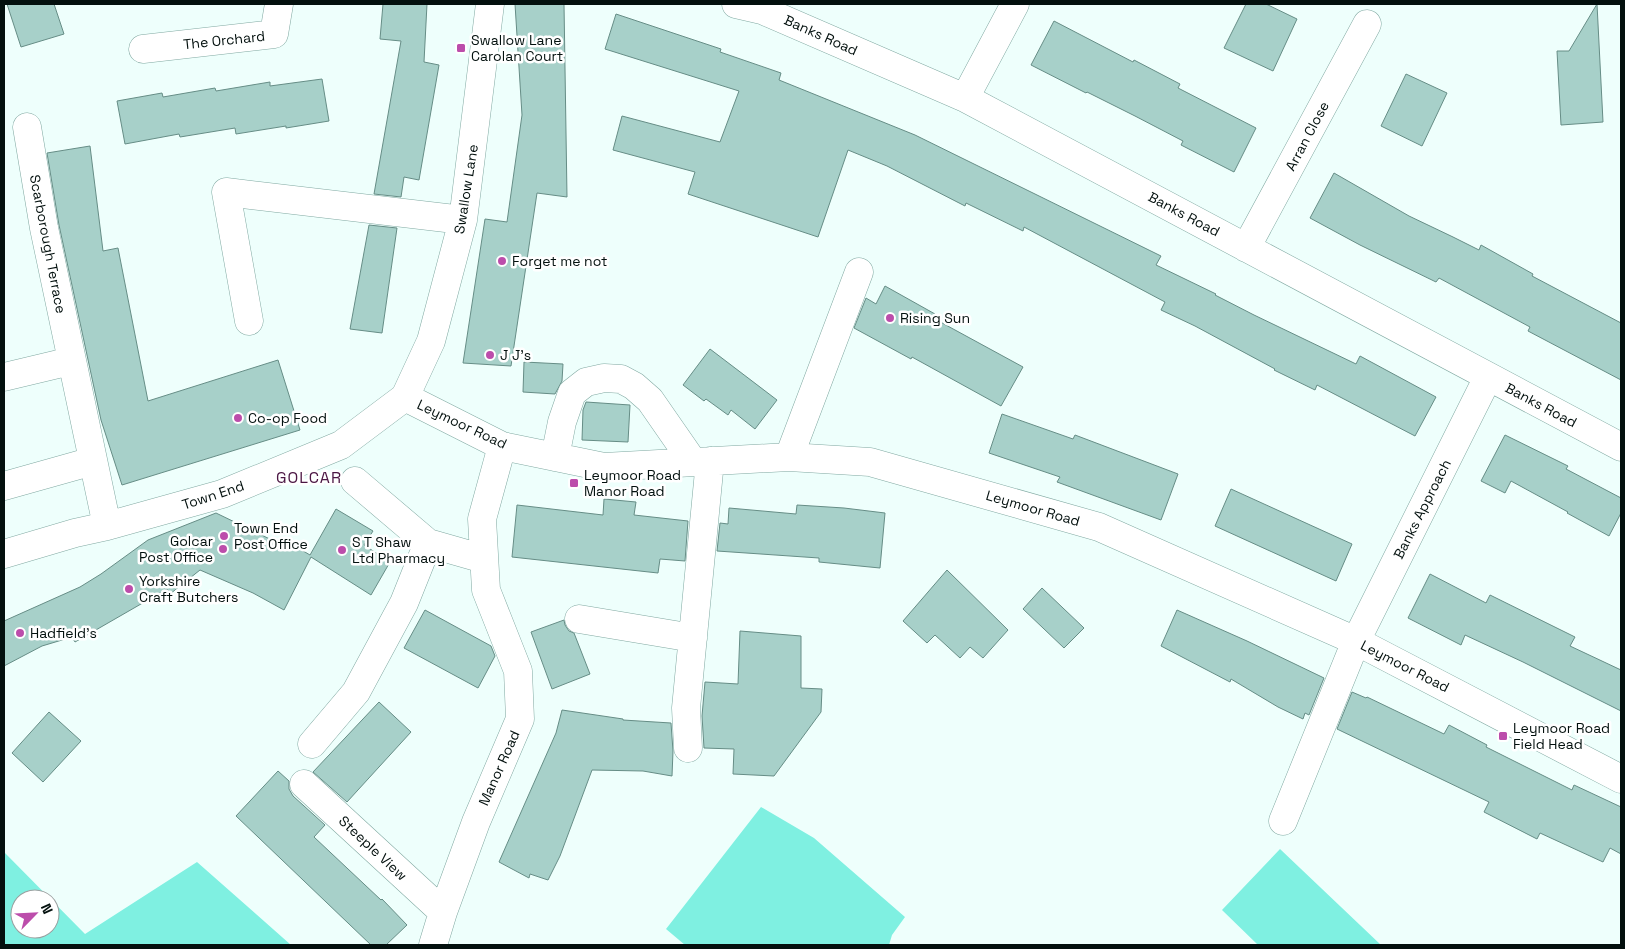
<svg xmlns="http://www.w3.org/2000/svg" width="1625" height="949" font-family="'Space Grotesk',sans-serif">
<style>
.green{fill:#7ff0e1;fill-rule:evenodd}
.building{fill:#a7d0c9;stroke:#668d86}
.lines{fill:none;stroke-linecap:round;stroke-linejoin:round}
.minor-casing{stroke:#81a9a2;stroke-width:29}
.minor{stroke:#fff;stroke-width:28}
.poi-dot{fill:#bc4dab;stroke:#fff;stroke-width:2}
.labels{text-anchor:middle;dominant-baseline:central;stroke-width:5;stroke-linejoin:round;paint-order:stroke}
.street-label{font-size:14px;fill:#03100e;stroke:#fff}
.poi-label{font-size:14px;fill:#03100e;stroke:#fff;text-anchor:start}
.quarter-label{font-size:16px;letter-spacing:1px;fill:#4b1643;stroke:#fff}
</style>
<rect width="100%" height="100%" fill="#eefffc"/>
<path class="green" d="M 761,807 L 814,838 L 905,917 L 892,935 L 889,945 L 685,945 L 666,929 Z
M 1280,849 L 1381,945 L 1258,945 L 1222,910 Z
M 4,852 L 85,934 L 197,862 L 291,945 L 4,945 ZM 20,899 L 50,899 L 50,929 L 20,929 Z"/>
<path class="building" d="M 7,4 L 54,4 L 64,34 L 21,47 Z
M 383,4 L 427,4 L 424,62 L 439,65 L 419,180 L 404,177 L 401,197 L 374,194 L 401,41 L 380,39 Z
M 515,4 L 564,4 L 567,197 L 537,193 L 511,366 L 463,363 L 485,219 L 507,222 L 522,115 Z
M 1246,4 L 1266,4 L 1297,19 L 1273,71 L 1224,48 Z
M 1597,4 L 1603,122 L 1561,125 L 1557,51 L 1569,51 Z
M 616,14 L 721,49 L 720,52 L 781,73 L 779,80 L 915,135 L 1161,256 L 1156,265 L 1216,294 L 1215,295 L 1254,315 L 1356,364 L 1360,356 L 1436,397 L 1415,436 L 1317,385 L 1315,390 L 1274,370 L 1275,369 L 1195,326 L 1161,310 L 1165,302 L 1024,227 L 1023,231 L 966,203 L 965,206 L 887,166 L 848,150 L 818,237 L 688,194 L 695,172 L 613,150 L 622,116 L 720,142 L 739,91 L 605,49 Z
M 1054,21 L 1133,62 L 1134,60 L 1180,84 L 1178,88 L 1256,128 L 1234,172 L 1181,145 L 1183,141 L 1135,116 L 1087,92 L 1086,93 L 1031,65 Z
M 1406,74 L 1447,93 L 1422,146 L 1381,126 Z
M 322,79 L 329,121 L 286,128 L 286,126 L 236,134 L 235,128 L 180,137 L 179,134 L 125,144 L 117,101 L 162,93 L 163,97 L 215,88 L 216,91 L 270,82 L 270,86 Z
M 90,146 L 103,251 L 118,248 L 148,401 L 278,360 L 300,430 L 122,485 L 101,420 L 59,225 L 47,153 Z
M 1334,173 L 1409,216 L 1453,237 L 1479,250 L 1481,245 L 1533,274 L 1532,276 L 1621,323 L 1621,380 L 1528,331 L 1530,327 L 1439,278 L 1436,282 L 1360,245 L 1310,218 Z
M 369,225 L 397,228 L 382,333 L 350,329 Z
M 885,286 L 935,314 L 933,318 L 1023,367 L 1001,406 L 912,357 L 911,359 L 854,328 L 866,298 L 876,304 Z
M 710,349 L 777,400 L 755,429 L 731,410 L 728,415 L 706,399 L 704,401 L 683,385 Z
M 524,362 L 563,364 L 562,381 L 555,394 L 523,392 Z
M 586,402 L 630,405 L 628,442 L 582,440 L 583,410 Z
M 1002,414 L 1073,439 L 1075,435 L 1178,474 L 1161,520 L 1057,482 L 1060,477 L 989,453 Z
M 1505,435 L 1568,466 L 1566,469 L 1621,498 L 1621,513 L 1609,536 L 1567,513 L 1568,512 L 1511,481 L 1505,493 L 1481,481 Z
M 1231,489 L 1352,544 L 1336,581 L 1215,526 Z
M 604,499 L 636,502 L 634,515 L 688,521 L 685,561 L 660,559 L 658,573 L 512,557 L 517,505 L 603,515 Z
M 797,505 L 844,508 L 885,513 L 880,568 L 819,562 L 819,558 L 717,551 L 720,523 L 728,524 L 729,508 L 796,514 Z
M 336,509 L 373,531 L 364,545 L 390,562 L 371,595 L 311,557 L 284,610 L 253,593 L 200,570 L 170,594 L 167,589 L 75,642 L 72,637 L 42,646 L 4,666 L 4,621 L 80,587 L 101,574 L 148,540 L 216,513 L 278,543 L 281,538 L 310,555 Z
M 947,570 L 1008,630 L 983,658 L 970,647 L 960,658 L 935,635 L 927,643 L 903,621 Z
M 1430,574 L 1486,603 L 1490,595 L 1575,637 L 1570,646 L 1621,670 L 1621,711 L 1523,662 L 1465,635 L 1461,645 L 1408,618 Z
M 1042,588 L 1084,628 L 1064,648 L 1023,609 Z
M 425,610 L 491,646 L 495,656 L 478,688 L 404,648 Z
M 1177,610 L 1247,641 L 1324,678 L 1309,715 L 1305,713 L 1303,719 L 1278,707 L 1231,679 L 1230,682 L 1161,646 Z
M 564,620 L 565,625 L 569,631 L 574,633 L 590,674 L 552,689 L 531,632 Z
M 740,631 L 801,636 L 801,688 L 822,689 L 821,712 L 774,776 L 733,774 L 734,749 L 704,748 L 702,716 L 705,682 L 738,684 Z
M 1352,692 L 1366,698 L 1367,697 L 1444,734 L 1449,725 L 1487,745 L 1486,747 L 1572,790 L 1574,785 L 1621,807 L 1621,854 L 1610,848 L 1603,862 L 1540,833 L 1537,839 L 1484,812 L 1489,802 L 1337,729 Z
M 379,702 L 411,732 L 347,802 L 313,772 Z
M 562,710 L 623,719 L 623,720 L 671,723 L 673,751 L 672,776 L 643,771 L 592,770 L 560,856 L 548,880 L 530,874 L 529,878 L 499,862 L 556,733 Z
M 49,712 L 81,741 L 43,782 L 12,753 Z
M 278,771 L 289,781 L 289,789 L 293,796 L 325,825 L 314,837 L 381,900 L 382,899 L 407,925 L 386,945 L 371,945 L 236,816 Z"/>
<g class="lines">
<defs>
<path id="minor" d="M 736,4 L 762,10 L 965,98 L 1621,447
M 143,49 L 274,34 L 279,4
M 965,98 L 1015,4
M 27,127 L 44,228 L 107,526
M 1246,248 L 1367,24
M 249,321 L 226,192 L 463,220
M 4,377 L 71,361
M 405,397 L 502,446 L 604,467 L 789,457 L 870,462 L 1099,527 L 1356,641 L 1621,779
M 555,457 L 562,422 L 572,393 L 586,382 L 604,378 L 621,379 L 634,386 L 650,400 L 693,462
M 789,457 L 859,272
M 355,481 L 428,543 L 484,559
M 4,486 L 93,461
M 4,554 L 75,533 L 107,526 L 222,494 L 341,445 L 405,397 L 431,341 L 463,220 L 490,4
M 579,619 L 693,638
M 312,744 L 356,692 L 404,603 L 428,543
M 688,748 L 686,708 L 710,461
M 304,784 L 443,912
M 1283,821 L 1356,641 L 1488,377
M 433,945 L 443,912 L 476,822 L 520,719 L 518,671 L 486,590 L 482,519 L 502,446"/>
</defs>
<use href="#minor" class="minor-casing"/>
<use href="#minor" class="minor"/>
</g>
<g class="poi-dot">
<rect x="456" y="43" width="10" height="10" rx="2.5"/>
<circle cx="502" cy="261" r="5"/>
<circle cx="890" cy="318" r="5"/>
<circle cx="490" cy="355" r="5"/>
<circle cx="238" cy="418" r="5"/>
<rect x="569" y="478" width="10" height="10" rx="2.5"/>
<circle cx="224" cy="536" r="5"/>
<circle cx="223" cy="549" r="5"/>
<circle cx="342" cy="550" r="5"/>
<circle cx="129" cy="589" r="5"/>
<circle cx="20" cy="633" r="5"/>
<rect x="1498" y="731" width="10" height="10" rx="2.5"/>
</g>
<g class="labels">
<g class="street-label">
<text transform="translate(821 35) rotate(24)">Banks Road</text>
<text transform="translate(224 40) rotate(-6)">The Orchard</text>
<text transform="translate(1307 136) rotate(-62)">Arran Close</text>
<text transform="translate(466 189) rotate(-81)">Swallow Lane</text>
<text transform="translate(1184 214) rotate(28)">Banks Road</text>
<text transform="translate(48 244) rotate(79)">Scarborough Terrace</text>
<text transform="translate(1541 405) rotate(28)">Banks Road</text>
<text transform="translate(462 424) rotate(25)">Leymoor Road</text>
<text transform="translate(213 495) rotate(-18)">Town End</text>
<text transform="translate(1033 508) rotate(16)">Leymoor Road</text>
<text transform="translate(1422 509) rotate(-63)">Banks Approach</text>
<text transform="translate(1405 666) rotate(27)">Leymoor Road</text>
<text transform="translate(499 768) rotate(-66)">Manor Road</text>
<text transform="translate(373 848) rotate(43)">Steeple View</text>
</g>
<g class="poi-label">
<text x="471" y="40">Swallow Lane<tspan x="471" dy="16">Carolan Court</tspan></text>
<text x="512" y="261">Forget me not</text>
<text x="900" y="318">Rising Sun</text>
<text x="500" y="355">J J's</text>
<text x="248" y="418">Co-op Food</text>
<text x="584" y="475">Leymoor Road<tspan x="584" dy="16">Manor Road</tspan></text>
<text x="234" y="528">Town End<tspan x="234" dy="16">Post Office</tspan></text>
<text x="213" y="541" text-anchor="end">Golcar<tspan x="213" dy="16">Post Office</tspan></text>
<text x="352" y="542">S T Shaw<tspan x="352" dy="16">Ltd Pharmacy</tspan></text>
<text x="139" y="581">Yorkshire<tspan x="139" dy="16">Craft Butchers</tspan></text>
<text x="30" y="633">Hadfield's</text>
<text x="1513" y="728">Leymoor Road<tspan x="1513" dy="16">Field Head</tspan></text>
</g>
<g class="quarter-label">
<text x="309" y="477">GOLCAR</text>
</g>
</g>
<rect width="1625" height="949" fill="none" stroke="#03100e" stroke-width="10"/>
<g transform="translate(35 914) rotate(66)"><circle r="24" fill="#ffffff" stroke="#9a9f9f"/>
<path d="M0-4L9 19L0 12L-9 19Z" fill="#bc4dab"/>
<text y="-8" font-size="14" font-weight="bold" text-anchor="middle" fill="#03100e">N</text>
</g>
</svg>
